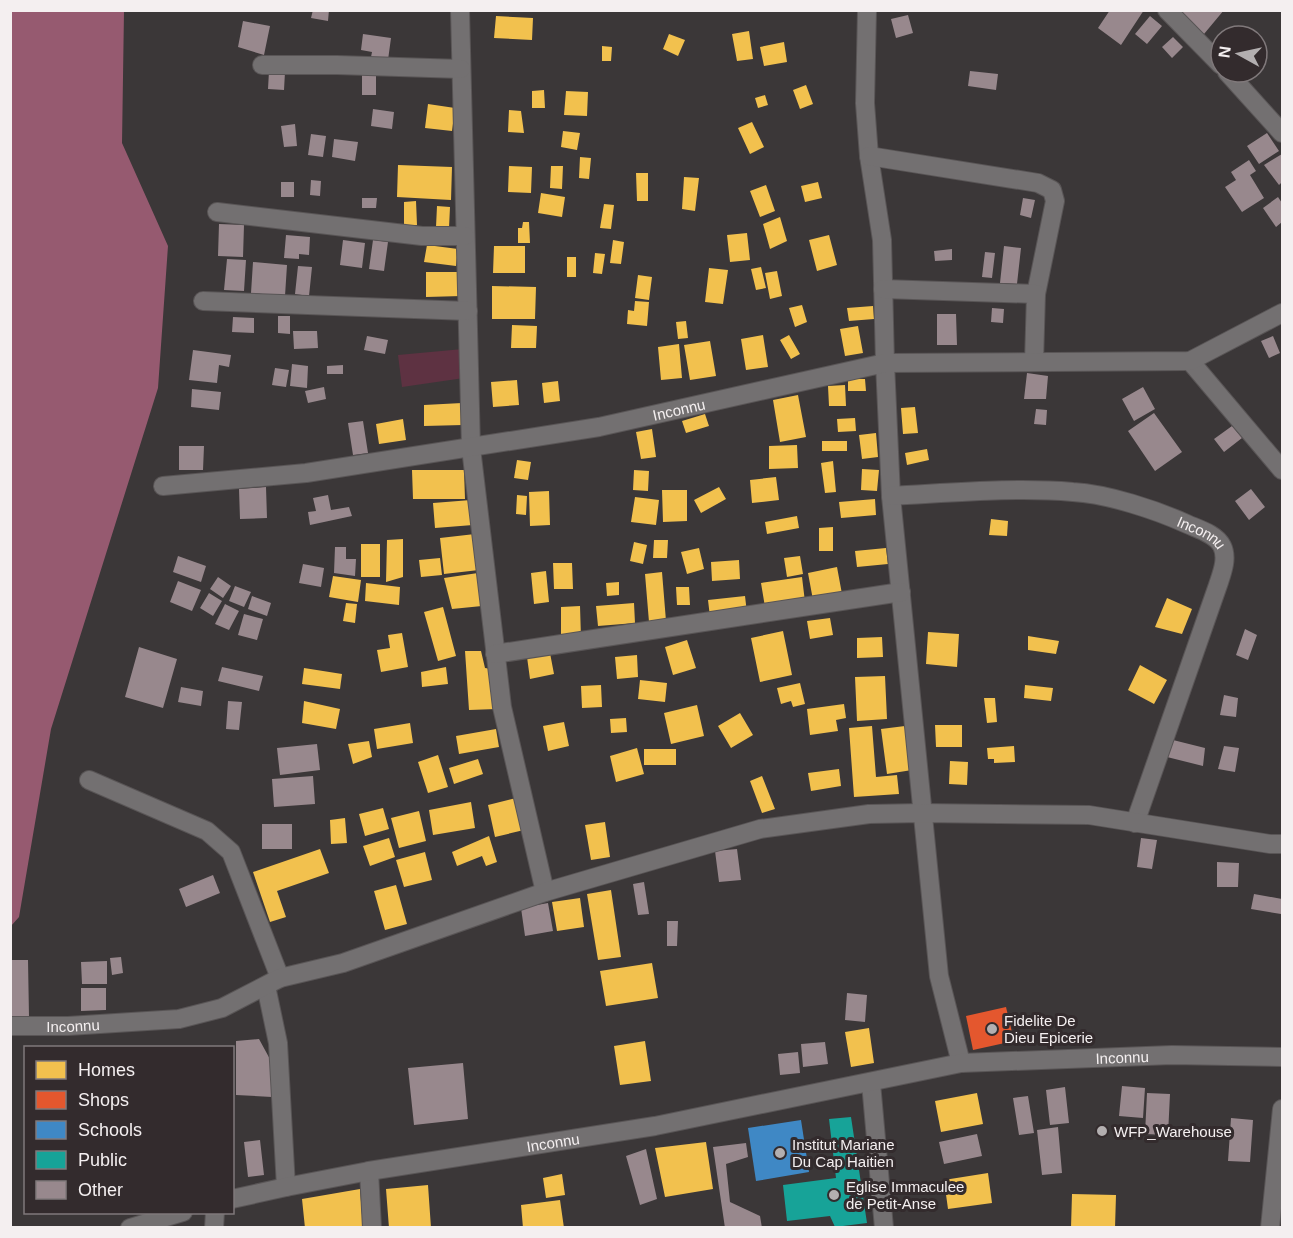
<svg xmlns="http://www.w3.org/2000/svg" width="1293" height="1238" font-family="Arial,sans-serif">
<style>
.green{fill:#5e3242}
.water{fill:#965a70}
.homes{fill:#f2c14e}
.shops{fill:#e4572e}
.schools{fill:#3f88c5}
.public{fill:#17a398}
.building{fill:#98888d}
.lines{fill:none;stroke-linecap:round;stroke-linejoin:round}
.minor-casing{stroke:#595556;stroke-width:20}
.minor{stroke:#737071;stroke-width:18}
.poi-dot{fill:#b3afb0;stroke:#332b2d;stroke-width:2}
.labels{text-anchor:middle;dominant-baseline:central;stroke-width:6;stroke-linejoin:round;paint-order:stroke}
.street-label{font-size:15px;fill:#f4eff0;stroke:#332b2d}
.poi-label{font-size:15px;fill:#f4eff0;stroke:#332b2d;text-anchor:start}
</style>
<rect width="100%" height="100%" fill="#3b3738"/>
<path class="green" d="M 463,349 L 464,378 L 402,387 L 398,355 Z"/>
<path class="water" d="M 11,10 L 124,11 L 122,143 L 168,246 L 158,388 L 51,729 L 19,917 L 11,926 Z"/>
<path class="homes" d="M 496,16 L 533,18 L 532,40 L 494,38 Z
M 749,31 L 753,59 L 737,61 L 732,34 Z
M 669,34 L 685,40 L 678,56 L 663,49 Z
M 784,42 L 787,62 L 764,66 L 760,47 Z
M 602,46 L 612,47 L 611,61 L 602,61 Z
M 806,85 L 813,104 L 800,109 L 793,90 Z
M 544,90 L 545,108 L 532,108 L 532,91 Z
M 566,91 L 588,92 L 587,116 L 564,115 Z
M 765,95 L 768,105 L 758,108 L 755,98 Z
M 428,104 L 455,108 L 452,131 L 425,128 Z
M 509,110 L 521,111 L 524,133 L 508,132 Z
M 752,122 L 764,147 L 750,154 L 738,128 Z
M 563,131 L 580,133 L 577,150 L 561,147 Z
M 580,157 L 591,158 L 589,179 L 579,178 Z
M 398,165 L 452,167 L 451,200 L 397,197 Z
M 509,166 L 532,167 L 531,193 L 508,192 Z
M 551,166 L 563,166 L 562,189 L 550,188 Z
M 636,173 L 648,173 L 648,201 L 637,201 Z
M 684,177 L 699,178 L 695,211 L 682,209 Z
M 818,182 L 822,198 L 805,202 L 801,186 Z
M 766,185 L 775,211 L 760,217 L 750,191 Z
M 541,193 L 565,197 L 562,217 L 538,213 Z
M 416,201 L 417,225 L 404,225 L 404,202 Z
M 604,204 L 614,205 L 611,229 L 600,228 Z
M 437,206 L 450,207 L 449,228 L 436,227 Z
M 780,217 L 787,241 L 770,249 L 763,224 Z
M 523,222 L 529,222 L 530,243 L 518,243 L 518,228 L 522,228 Z
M 747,233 L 750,260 L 730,262 L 727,235 Z
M 829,235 L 837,265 L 817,271 L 809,240 Z
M 613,240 L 624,242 L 621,264 L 610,263 Z
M 427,245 L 458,249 L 456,266 L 424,262 Z
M 494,246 L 525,246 L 525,273 L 493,273 Z
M 595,253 L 605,254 L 602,274 L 593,273 Z
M 567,257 L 576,257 L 576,277 L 567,277 Z
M 761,267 L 766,288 L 756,290 L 751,269 Z
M 709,268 L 728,270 L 723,304 L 705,302 Z
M 777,271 L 782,296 L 770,299 L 765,273 Z
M 426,272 L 462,272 L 462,296 L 426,297 Z
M 638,275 L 652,277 L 649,300 L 635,298 Z
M 492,286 L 536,287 L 535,319 L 492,319 Z
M 635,301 L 649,302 L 647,326 L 627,324 L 628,310 L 634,311 Z
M 802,305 L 807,322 L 795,327 L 789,308 Z
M 873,306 L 874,319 L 849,321 L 847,308 Z
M 686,321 L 688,338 L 678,339 L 676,322 Z
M 512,325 L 537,326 L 536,348 L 511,348 Z
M 858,326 L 863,353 L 845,356 L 840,329 Z
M 763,335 L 768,367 L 746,370 L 741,339 Z
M 789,335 L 800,354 L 791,359 L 780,340 Z
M 710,341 L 716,376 L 690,380 L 684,345 Z
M 679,344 L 682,378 L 661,380 L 658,347 Z
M 848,379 L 865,379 L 866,391 L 848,391 Z
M 517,380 L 519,405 L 493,407 L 491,382 Z
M 558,381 L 560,401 L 544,403 L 542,383 Z
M 845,385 L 846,406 L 829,406 L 828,386 Z
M 798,395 L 806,437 L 780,442 L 773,400 Z
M 462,403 L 463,425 L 424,426 L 424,405 Z
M 915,407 L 918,433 L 903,434 L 901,408 Z
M 705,414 L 709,426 L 686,433 L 682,421 Z
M 855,418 L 856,431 L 838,432 L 837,419 Z
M 403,419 L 406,440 L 379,444 L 376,424 Z
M 652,429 L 656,457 L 641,459 L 636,432 Z
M 876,433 L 878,457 L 862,459 L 859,435 Z
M 822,441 L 847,441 L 847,451 L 822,451 Z
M 797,445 L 798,468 L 769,469 L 769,446 Z
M 927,449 L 929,460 L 907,465 L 905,453 Z
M 517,460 L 531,462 L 528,480 L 514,478 Z
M 833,461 L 836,492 L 825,493 L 821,463 Z
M 862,469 L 879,470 L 877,491 L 861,490 Z
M 412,470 L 464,470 L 465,499 L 413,499 Z
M 634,470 L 649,471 L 648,491 L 633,490 Z
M 776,477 L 779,500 L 752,503 L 750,480 Z
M 719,487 L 726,499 L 701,513 L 694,500 Z
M 662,490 L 687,490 L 687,521 L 663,522 Z
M 549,491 L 550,525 L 530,526 L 529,492 Z
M 517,495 L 527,496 L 526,515 L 516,514 Z
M 635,497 L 659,500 L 656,525 L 631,522 Z
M 875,499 L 876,515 L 841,518 L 839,502 Z
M 471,500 L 473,525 L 435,528 L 433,503 Z
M 797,516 L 799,528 L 767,534 L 765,522 Z
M 991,519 L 1008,521 L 1007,536 L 989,535 Z
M 833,527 L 833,551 L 819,551 L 819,528 Z
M 475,534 L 479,570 L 444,574 L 440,538 Z
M 403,539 L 403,577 L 386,582 L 387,540 Z
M 654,540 L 668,540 L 667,558 L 653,558 Z
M 634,542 L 647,545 L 643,564 L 630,561 Z
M 361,544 L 380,544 L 380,577 L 361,577 Z
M 699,548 L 704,569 L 687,574 L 681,552 Z
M 886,548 L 888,564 L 857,567 L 855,551 Z
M 800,556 L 803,574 L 787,577 L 784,558 Z
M 440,558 L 442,575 L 421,577 L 419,560 Z
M 739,560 L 740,579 L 712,581 L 711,562 Z
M 553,563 L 572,563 L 573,589 L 554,589 Z
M 837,567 L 842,594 L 813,600 L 808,573 Z
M 546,571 L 549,602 L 534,604 L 531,573 Z
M 662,572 L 666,621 L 649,622 L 645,574 Z
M 478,573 L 482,606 L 452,609 L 444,578 Z
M 333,576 L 361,580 L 358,602 L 329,597 Z
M 802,577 L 805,602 L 765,607 L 761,583 Z
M 619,582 L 619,595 L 607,596 L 606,583 Z
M 366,583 L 400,587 L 399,605 L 365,601 Z
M 676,587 L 689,587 L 690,605 L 677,605 Z
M 745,596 L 747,613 L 710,617 L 708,600 Z
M 1167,598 L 1192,609 L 1182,634 L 1155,627 Z
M 346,603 L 357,604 L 355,623 L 343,621 Z
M 634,603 L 635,623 L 598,626 L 596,606 Z
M 580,606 L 581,638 L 561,638 L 561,607 Z
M 443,607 L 456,656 L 438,661 L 424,612 Z
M 830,618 L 833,635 L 810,639 L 807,621 Z
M 783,631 L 792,675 L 760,682 L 751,638 Z
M 928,632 L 959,634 L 957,667 L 926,664 Z
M 402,633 L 408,667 L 381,672 L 377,650 L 390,648 L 388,635 Z
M 1028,636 L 1059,641 L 1056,654 L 1028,650 Z
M 882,637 L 883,657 L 857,658 L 857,638 Z
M 687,640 L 696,668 L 673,675 L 665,647 Z
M 465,651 L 481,651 L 485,668 L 491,669 L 496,709 L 469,710 Z
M 550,653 L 554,674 L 530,679 L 527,657 Z
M 637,655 L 638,677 L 617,679 L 615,657 Z
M 1140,665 L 1167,680 L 1154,704 L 1128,690 Z
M 446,667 L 448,684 L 422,687 L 421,672 Z
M 304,668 L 342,674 L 340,689 L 302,684 Z
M 885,676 L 887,719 L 857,721 L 855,677 Z
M 640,680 L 667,683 L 665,702 L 638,699 Z
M 800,683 L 805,704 L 793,707 L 791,701 L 781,704 L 777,688 Z
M 601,685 L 602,707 L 582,708 L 581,686 Z
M 1025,685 L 1053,688 L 1051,701 L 1024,698 Z
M 984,698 L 995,698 L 997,722 L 987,723 Z
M 304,701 L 340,709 L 336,729 L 302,723 Z
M 844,704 L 846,718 L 836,720 L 838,731 L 810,735 L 807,709 Z
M 697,705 L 704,736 L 671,744 L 664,713 Z
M 740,713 L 753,735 L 731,748 L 718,726 Z
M 626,718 L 627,732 L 611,733 L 610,719 Z
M 564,722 L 569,746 L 548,751 L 543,726 Z
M 410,723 L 413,743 L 377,749 L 374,729 Z
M 935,725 L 962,725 L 962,747 L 936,747 Z
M 872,726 L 876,777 L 897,775 L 899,794 L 854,797 L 849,728 Z
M 905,726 L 912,770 L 887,774 L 881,729 Z
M 496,729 L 499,747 L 459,754 L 456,736 Z
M 369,741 L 372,757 L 353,764 L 348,744 Z
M 1014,746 L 1015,762 L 994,763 L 994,759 L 988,759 L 987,748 Z
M 637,748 L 644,774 L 616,782 L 610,756 Z
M 644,749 L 676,749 L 676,765 L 644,765 Z
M 438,755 L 448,787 L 428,793 L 418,762 Z
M 478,759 L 483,774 L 454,784 L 449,768 Z
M 950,761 L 968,762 L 967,785 L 949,784 Z
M 839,769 L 841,786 L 811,791 L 808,773 Z
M 762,776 L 775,809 L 762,813 L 750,781 Z
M 516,798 L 524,830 L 495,837 L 488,805 Z
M 471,802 L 475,828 L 433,835 L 429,810 Z
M 383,808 L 389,829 L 365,836 L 359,814 Z
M 419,811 L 426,841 L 399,848 L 391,818 Z
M 345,818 L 347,843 L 331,844 L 330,820 Z
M 605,822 L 610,857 L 591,860 L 585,825 Z
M 489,836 L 497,862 L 486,866 L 482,856 L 457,866 L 452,852 Z
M 389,838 L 395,857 L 370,866 L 363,846 Z
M 320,849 L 329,873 L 277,891 L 286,917 L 270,922 L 253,872 Z
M 425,852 L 432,880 L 404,887 L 396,860 Z
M 396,885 L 407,924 L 385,930 L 374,891 Z
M 611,890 L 621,957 L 598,960 L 587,894 Z
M 580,898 L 584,927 L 557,931 L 552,902 Z
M 652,963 L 658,998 L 606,1006 L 600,971 Z
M 869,1028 L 874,1063 L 851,1067 L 845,1032 Z
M 645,1041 L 651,1081 L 620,1085 L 614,1046 Z
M 977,1093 L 983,1124 L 941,1132 L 935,1101 Z
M 706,1142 L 713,1189 L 665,1197 L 655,1148 Z
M 988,1173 L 992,1203 L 948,1209 L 944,1180 Z
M 562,1174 L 565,1195 L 546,1198 L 543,1178 Z
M 428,1185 L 431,1228 L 389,1228 L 386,1189 Z
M 360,1189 L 363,1228 L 305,1228 L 302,1199 Z
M 1072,1194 L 1116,1195 L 1115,1228 L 1071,1228 Z
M 560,1200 L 564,1228 L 523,1228 L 521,1205 Z"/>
<path class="shops" d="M 1006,1007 L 1014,1041 L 973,1050 L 966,1016 Z"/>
<path class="schools" d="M 801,1120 L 809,1172 L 756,1181 L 748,1128 Z"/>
<path class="public" d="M 851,1117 L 867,1223 L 835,1227 L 830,1216 L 787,1221 L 783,1185 L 836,1178 L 829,1119 Z"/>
<path class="building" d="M 313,10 L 329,10 L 328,21 L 311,18 Z
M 1110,10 L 1144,10 L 1121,45 L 1098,28 Z
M 1178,10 L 1224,10 L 1204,34 Z
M 908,15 L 913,33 L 896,38 L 891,19 Z
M 1150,16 L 1162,26 L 1147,44 L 1135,34 Z
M 243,21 L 270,26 L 264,55 L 238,47 Z
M 363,34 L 391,38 L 388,60 L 371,57 L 372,52 L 361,50 Z
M 1173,37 L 1183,47 L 1172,58 L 1162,47 Z
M 362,70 L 376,70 L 376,95 L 362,95 Z
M 269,71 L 285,72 L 284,90 L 268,89 Z
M 970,71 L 998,74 L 996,90 L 968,86 Z
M 373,109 L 394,112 L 392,129 L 371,126 Z
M 295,124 L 297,146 L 284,147 L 281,126 Z
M 1267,133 L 1279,151 L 1259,164 L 1247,146 Z
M 311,134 L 326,136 L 323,157 L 308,155 Z
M 334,139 L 358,142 L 355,161 L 332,157 Z
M 1282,154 L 1282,182 L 1279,185 L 1264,165 Z
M 1249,160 L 1256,171 L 1250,175 L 1264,198 L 1242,212 L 1225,187 L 1236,180 L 1231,172 Z
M 311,180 L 321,181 L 320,196 L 310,195 Z
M 281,182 L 294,182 L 294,197 L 281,197 Z
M 1278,197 L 1282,203 L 1282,222 L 1276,227 L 1263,208 Z
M 362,198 L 377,198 L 376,208 L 362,208 Z
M 1023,198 L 1035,200 L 1031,218 L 1020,215 Z
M 219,224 L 244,225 L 243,257 L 218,256 Z
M 286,235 L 310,237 L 309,255 L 299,254 L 299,259 L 284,258 Z
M 343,240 L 365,243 L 362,268 L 340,265 Z
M 373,240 L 388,242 L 384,271 L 369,269 Z
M 1004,246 L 1021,248 L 1017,284 L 1000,283 Z
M 952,249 L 952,260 L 935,261 L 934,251 Z
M 985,252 L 995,253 L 992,278 L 982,277 Z
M 227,259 L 246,260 L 244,291 L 224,290 Z
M 253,262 L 287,265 L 285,296 L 251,293 Z
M 298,266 L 312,267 L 309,296 L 295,294 Z
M 992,308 L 1004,309 L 1003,323 L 991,322 Z
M 937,314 L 956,314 L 957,345 L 937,345 Z
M 278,316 L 290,316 L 290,334 L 278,333 Z
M 233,317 L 254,318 L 254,333 L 232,332 Z
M 293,331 L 317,331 L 318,348 L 294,349 Z
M 367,336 L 388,340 L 385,354 L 364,350 Z
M 1273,336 L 1280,353 L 1269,358 L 1261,341 Z
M 193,350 L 231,355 L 229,367 L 219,365 L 217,383 L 189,380 Z
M 292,364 L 308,366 L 307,388 L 290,386 Z
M 343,365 L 343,374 L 327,374 L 327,366 Z
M 275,368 L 289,370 L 286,387 L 272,385 Z
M 1027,373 L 1048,376 L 1046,399 L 1024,399 Z
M 324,387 L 326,399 L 308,403 L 305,391 Z
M 1143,387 L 1155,409 L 1134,421 L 1122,399 Z
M 192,389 L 221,392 L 219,410 L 191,407 Z
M 1036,409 L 1047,410 L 1046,425 L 1034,424 Z
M 1154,413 L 1182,452 L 1155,471 L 1128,431 Z
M 363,421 L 368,453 L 353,455 L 348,423 Z
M 1232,426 L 1242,438 L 1224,452 L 1214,439 Z
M 179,446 L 204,446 L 203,470 L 179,470 Z
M 266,487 L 267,518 L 240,519 L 239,489 Z
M 1251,489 L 1265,507 L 1249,520 L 1235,501 Z
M 328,495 L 331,510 L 349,507 L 352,516 L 310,525 L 308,512 L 316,511 L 313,498 Z
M 335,547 L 346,547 L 346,559 L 356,559 L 355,576 L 334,573 Z
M 178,556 L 206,566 L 201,582 L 173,572 Z
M 303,564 L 324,568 L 321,587 L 299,583 Z
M 218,577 L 231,586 L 223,598 L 210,589 Z
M 178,581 L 201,590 L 192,611 L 170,602 Z
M 235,586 L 251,592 L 244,607 L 229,601 Z
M 209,593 L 222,601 L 213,616 L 200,608 Z
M 252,596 L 271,603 L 267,616 L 248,609 Z
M 225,604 L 239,611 L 229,630 L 215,624 Z
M 244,614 L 263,619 L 257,640 L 238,635 Z
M 1245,629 L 1257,635 L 1248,660 L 1236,655 Z
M 139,647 L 177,659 L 163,708 L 125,697 Z
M 222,667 L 263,676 L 259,691 L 218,681 Z
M 181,687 L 203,691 L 201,706 L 178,702 Z
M 1224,695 L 1238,698 L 1236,717 L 1220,715 Z
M 228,701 L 242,702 L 239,730 L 226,729 Z
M 1169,739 L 1205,748 L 1203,766 L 1167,757 Z
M 317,744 L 320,770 L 280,775 L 277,748 Z
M 1224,746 L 1239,748 L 1235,772 L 1218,769 Z
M 313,776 L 315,804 L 274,807 L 272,779 Z
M 262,824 L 292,824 L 292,849 L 262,849 Z
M 1141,838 L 1157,840 L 1152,869 L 1137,867 Z
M 737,849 L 741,880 L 719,882 L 715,851 Z
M 1217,862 L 1239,863 L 1238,887 L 1217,887 Z
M 213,875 L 220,893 L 186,907 L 179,889 Z
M 644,882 L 649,914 L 638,915 L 633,884 Z
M 1254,894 L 1282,899 L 1281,914 L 1251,909 Z
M 548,903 L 553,931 L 525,936 L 521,908 Z
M 667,921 L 678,921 L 677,946 L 667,946 Z
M 121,957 L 123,973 L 112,975 L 110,958 Z
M 10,960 L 28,960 L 29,1017 L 10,1017 Z
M 107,961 L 107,984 L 82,984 L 81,962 Z
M 81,988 L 106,988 L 106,1010 L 81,1011 Z
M 847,993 L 867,995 L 865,1022 L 845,1020 Z
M 259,1039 L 271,1061 L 272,1097 L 236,1095 L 236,1041 Z
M 825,1042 L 828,1064 L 803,1067 L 801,1044 Z
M 798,1052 L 800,1073 L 780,1075 L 778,1054 Z
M 463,1063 L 468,1119 L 414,1125 L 408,1068 Z
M 1122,1086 L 1145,1088 L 1143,1118 L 1119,1116 Z
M 1065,1087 L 1069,1123 L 1050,1125 L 1046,1090 Z
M 1147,1093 L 1170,1094 L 1168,1135 L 1145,1134 Z
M 1028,1096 L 1034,1133 L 1019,1135 L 1013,1098 Z
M 1231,1118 L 1253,1120 L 1250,1162 L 1228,1161 Z
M 1058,1127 L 1062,1173 L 1042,1175 L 1037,1130 Z
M 977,1134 L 982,1156 L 944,1164 L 939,1142 Z
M 260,1140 L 264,1175 L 248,1177 L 244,1142 Z
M 746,1143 L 748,1157 L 726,1164 L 730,1202 L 760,1216 L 762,1228 L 725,1228 L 713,1147 Z
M 646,1149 L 657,1199 L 640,1205 L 626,1156 Z"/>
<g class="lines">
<defs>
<g id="minor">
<path d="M 460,10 L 471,448 L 502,707 L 545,892"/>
<path d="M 867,10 L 865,103 L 869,156 L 882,240 L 885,363 L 891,496 L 939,976 L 961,1063"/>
<path d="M 1167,10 L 1221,65"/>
<path d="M 262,65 L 337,65 L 461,69"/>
<path d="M 1227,72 L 1282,133"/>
<path d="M 869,156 L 1038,183 L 1052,190 L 1055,201 L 1036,294"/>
<path d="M 217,212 L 422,236 L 465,236"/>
<path d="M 883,289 L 1036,294 L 1034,362"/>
<path d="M 203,301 L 468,311"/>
<path d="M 1190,361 L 1282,470"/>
<path id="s1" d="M 163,486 L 306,473 L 599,427 L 885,363 L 1190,361 L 1282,313"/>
<path id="s2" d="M 891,496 C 951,493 1013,487 1073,492 C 1108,494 1156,510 1187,524 C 1198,529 1216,534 1222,546 C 1228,558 1222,573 1218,585 L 1135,823"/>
<path d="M 495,654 L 901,592"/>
<path d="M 89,780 L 207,831 L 231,852 L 280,978"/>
<path d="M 266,986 L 278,1043 L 286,1187"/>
<path id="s3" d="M 10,1026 L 68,1026 L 179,1019 L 222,1008 L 280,978 L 343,963 L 545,892 L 760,829 L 869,814 L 922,813 L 1089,815 L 1270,844 L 1282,844"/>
<path d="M 871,1083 L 884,1228"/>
<path d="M 369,1171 L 372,1228"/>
<path id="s4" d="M 232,1199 L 286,1187 L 369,1171 L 655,1126 L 961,1063 L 1172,1055 L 1282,1057"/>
<path d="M 130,1228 L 183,1212"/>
<path d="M 214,1228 L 215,1212"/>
<path d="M 1270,1228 L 1282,1109"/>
</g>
</defs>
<use href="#minor" class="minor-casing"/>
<use href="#minor" class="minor"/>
</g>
<g class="poi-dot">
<circle cx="992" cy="1029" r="6"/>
<circle cx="1102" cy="1131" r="6"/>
<circle cx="780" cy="1153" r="6"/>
<circle cx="834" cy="1195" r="6"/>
</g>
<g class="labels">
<g class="street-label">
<text stroke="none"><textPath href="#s1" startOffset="522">Inconnu</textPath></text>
<text stroke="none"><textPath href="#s2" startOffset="318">Inconnu</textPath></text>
<text stroke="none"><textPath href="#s3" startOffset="63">Inconnu</textPath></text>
<text stroke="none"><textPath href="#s4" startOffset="903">Inconnu</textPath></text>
<text stroke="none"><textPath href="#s4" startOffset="326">Inconnu</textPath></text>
</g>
<g class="poi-label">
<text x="1004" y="1020">Fidelite De<tspan x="1004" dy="17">Dieu Epicerie</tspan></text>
<text x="1114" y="1131">WFP_Warehouse</text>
<text x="792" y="1144">Institut Mariane<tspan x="792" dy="17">Du Cap Haitien</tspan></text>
<text x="846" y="1186">Eglise Immaculee<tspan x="846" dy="17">de Petit-Anse</tspan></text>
</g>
</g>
<rect width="1293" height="1238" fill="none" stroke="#f4eff0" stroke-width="24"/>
<rect x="24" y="1046" width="210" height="168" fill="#332b2d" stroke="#80797b" stroke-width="1.5"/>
<rect x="36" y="1061" width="30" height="18" fill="#f2c14e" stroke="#80797b" stroke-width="1.5"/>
<text x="78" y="1076" font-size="18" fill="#f4eff0">Homes</text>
<rect x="36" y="1091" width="30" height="18" fill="#e4572e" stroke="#80797b" stroke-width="1.5"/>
<text x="78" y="1106" font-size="18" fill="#f4eff0">Shops</text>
<rect x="36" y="1121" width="30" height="18" fill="#3f88c5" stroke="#80797b" stroke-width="1.5"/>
<text x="78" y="1136" font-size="18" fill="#f4eff0">Schools</text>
<rect x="36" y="1151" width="30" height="18" fill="#17a398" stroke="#80797b" stroke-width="1.5"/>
<text x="78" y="1166" font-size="18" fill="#f4eff0">Public</text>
<rect x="36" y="1181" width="30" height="18" fill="#98888d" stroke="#80797b" stroke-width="1.5"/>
<text x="78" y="1196" font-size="18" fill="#f4eff0">Other</text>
<g transform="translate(1239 54) rotate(278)"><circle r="28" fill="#332b2d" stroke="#80797b" stroke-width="1.5"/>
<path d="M0-4.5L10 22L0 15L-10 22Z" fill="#b3afb0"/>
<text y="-9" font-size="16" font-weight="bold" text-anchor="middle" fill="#f4eff0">N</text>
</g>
</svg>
